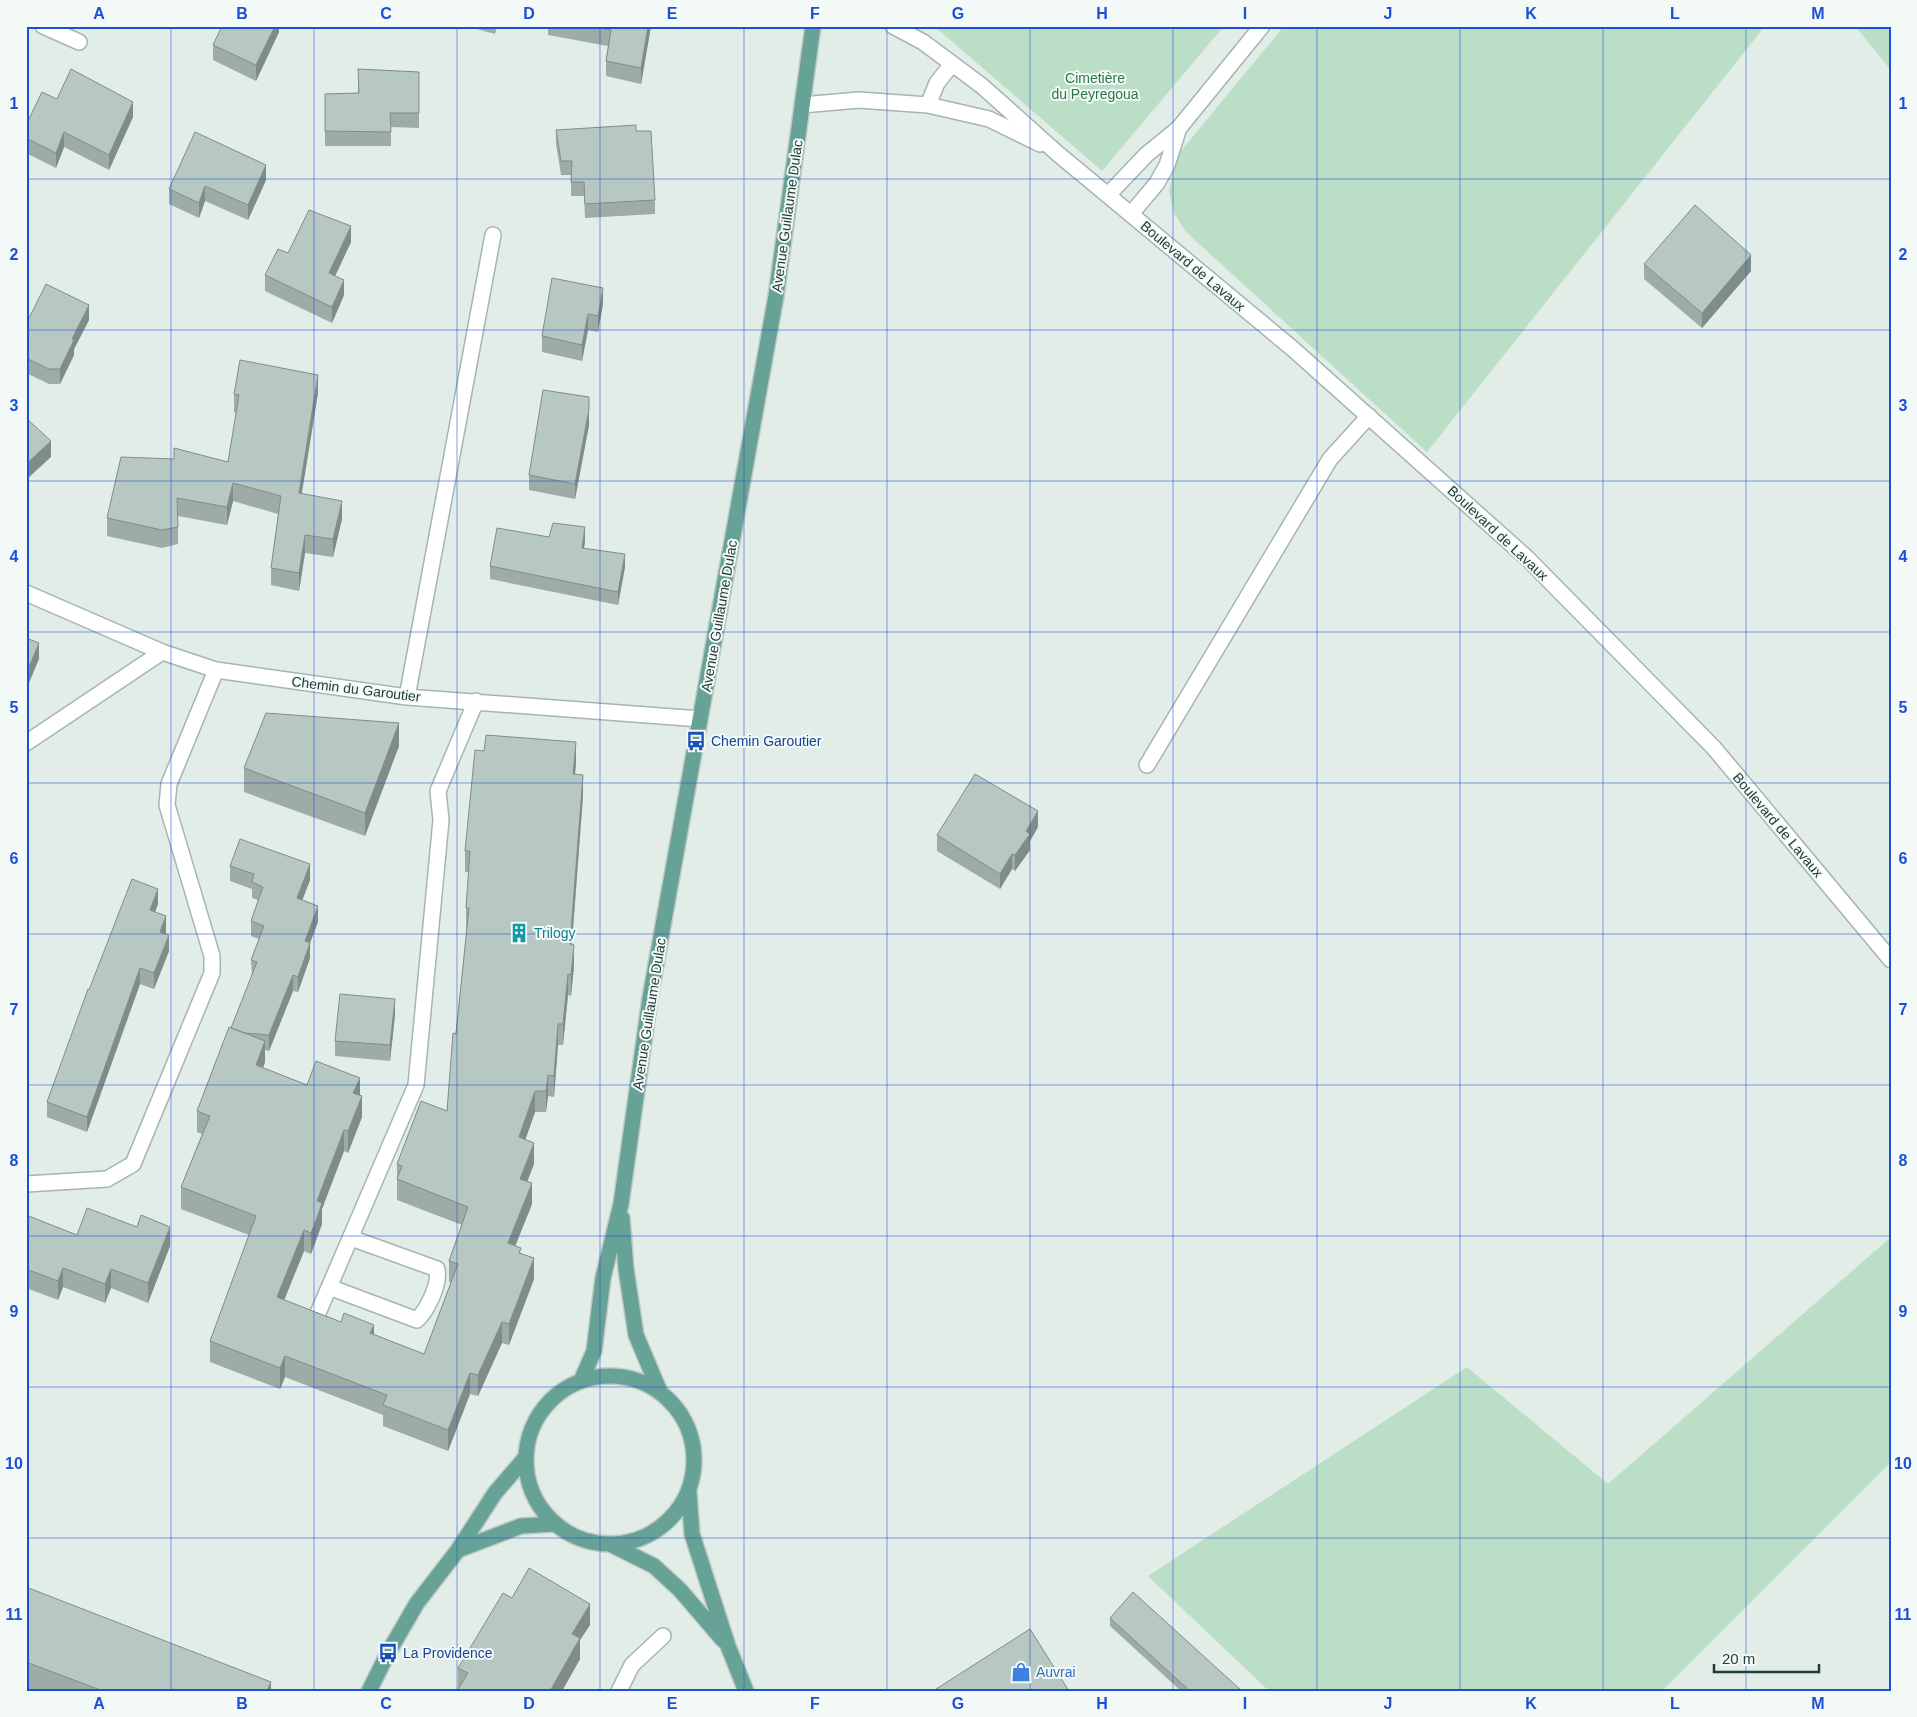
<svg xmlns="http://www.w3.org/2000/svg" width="1917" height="1717" font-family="Helvetica,sans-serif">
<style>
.green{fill:#bbdec6}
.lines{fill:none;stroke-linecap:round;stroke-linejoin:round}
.minor-casing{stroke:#a5b5b0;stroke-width:18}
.major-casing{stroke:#c1c9c7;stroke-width:18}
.minor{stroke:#fff;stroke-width:15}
.major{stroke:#66a396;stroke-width:15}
.wall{fill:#9daca7}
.shaded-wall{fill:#808c88}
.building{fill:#b7c8c2;stroke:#808c88}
.grid{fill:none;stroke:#1d4ed8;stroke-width:1;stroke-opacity:0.55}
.labels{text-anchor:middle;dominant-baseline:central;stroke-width:4;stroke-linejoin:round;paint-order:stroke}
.park-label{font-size:14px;fill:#2b764b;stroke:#f3f9f6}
.street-label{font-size:14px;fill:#223e38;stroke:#f3f9f6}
.transit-label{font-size:14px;fill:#164399;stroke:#f3f9f6;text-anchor:start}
.culture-label{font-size:14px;fill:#0d838f;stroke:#f3f9f6;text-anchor:start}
.shop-label{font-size:14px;fill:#366cbe;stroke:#f3f9f6;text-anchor:start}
.neatline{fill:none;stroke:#1d4ed8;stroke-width:2}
.grid-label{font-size:16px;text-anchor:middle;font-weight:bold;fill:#1d4ed8}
</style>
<rect width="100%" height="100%" fill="#e2ede8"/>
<path class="green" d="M 934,26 L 1224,26 L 1102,171 Z
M 1284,26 L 1765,26 L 1427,452 L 1186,232 L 1174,213 L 1169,191 L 1176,157 Z
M 1855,26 L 1891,26 L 1891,70 Z
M 1891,1237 L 1891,1462 L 1662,1691 L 1269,1691 L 1148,1576 L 1467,1367 L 1608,1484 Z"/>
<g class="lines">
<defs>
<path id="minor" d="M 43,26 L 79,42
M 893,26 L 923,42 L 982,86 L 1057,153 L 1293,349 L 1527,558 L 1714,748 L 1891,960
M 802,105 L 859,100 L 928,105 L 989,119 L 1040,144
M 928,105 L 937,83 L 952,64
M 1179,128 L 1262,26
M 1108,195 L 1146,155 L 1179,128 L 1167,165 L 1157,183 L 1131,214
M 26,593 L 162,652 L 216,670 L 407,697 L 700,719
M 407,697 L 493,235
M 26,743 L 162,652
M 1147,765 L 1330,459 L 1369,416
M 26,1184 L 107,1179 L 133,1164 L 212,973 L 212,956 L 167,805 L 169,784 L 216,670
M 329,1287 L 417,1320 C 428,1309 440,1284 437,1269 L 351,1238
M 315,1320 L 416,1085 L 441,820 L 438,791 L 476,701
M 619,1691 L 632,1665 L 663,1636"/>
<path id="major" d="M 622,1218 L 626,1269 L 636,1335 L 660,1392
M526 1460a84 84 0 1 1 168 0a84 84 0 1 1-168 0Z
M 581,1381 L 594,1351 L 603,1278 L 621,1204 L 650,998 L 776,296 L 813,26
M 689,1492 L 692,1534 L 728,1646 L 746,1691
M 612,1545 L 654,1566 L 680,1590 L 723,1640
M 458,1550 L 521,1526 L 555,1524
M 369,1691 L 388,1653 L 417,1603 L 458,1550 L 495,1493 L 526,1457"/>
</defs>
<use href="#minor" class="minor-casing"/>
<use href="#major" class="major-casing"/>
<use href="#minor" class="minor"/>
<use href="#major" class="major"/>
</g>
<path class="wall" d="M 279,26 L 279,32 L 256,81 L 213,60 L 213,45 Z
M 466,26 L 497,26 L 495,34 Z
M 548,26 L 651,26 L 641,84 L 606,76 L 606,61 L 608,46 L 548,35 Z
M 358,69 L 419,72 L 419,128 L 391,127 L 391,146 L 325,146 L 325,94 L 358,93 Z
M 57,99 L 133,117 L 109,170 L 64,147 L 56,168 L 26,153 L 26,125 Z
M 556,130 L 636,131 L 655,200 L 655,214 L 585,218 L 584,196 L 571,196 L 571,175 L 561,175 L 556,144 Z
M 266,180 L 248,220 L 205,201 L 199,218 L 169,204 L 169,189 Z
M 351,242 L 335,276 L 344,295 L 332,323 L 265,291 L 265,275 L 288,253 Z
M 1644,264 L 1751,271 L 1702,328 L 1644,279 Z
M 603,304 L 598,332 L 588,330 L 582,361 L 542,352 L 542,336 Z
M 89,320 L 74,349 L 74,355 L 60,384 L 49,384 L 26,373 L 26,324 Z
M 318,393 L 301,494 L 342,519 L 333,557 L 305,553 L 299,591 L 271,585 L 271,568 L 278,514 L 233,501 L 227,525 L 178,516 L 178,544 L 162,548 L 107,536 L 107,518 L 228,462 L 236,413 L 234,412 L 234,394 Z
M 589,425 L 575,499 L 529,490 L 529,475 Z
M 549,537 L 585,541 L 584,548 L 625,567 L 618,605 L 490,579 L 490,566 Z
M 399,746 L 365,836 L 244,792 L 244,768 Z
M 576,763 L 575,774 L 583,796 L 572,945 L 574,966 L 571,996 L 568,995 L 563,1045 L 558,1045 L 554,1097 L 548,1096 L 546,1112 L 535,1112 L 525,1140 L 534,1164 L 527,1182 L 532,1204 L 515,1246 L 521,1253 L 534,1279 L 509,1345 L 502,1343 L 478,1396 L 470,1394 L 448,1451 L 383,1426 L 383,1415 L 285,1377 L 280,1389 L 210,1362 L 210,1341 L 249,1235 L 181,1209 L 181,1187 L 202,1134 L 197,1132 L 197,1111 L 252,976 L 251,960 L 259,939 L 251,936 L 251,921 L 258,900 L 252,898 L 252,889 L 230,881 L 230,866 L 310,880 L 302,900 L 318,922 L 310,943 L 310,958 L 298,992 L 293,991 L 269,1051 L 265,1050 L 265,1062 L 263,1068 L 307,1085 L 360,1096 L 362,1117 L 348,1153 L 344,1151 L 322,1209 L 322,1224 L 311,1254 L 304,1251 L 284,1300 L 424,1354 L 451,1282 L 449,1282 L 449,1261 L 462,1225 L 397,1200 L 397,1164 L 447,1111 L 467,929 L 466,929 L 466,908 L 469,872 L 465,872 L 465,851 Z
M 1038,827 L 1030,841 L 1030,850 L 1015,871 L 1012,869 L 1000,889 L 937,851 L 937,835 Z
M 158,904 L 155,912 L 166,932 L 165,934 L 169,951 L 154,989 L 140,984 L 87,1132 L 47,1117 L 47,1102 L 89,990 Z
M 395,1015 L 390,1061 L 335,1056 L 335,1041 Z
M 26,1215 L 77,1235 L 170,1246 L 148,1303 L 111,1288 L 105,1303 L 63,1287 L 58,1300 L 26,1288 Z
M 26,1587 L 271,1691 L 26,1691 Z
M 512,1598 L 590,1625 L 580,1640 L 580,1659 L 562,1691 L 457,1691 L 458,1689 L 458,1668 Z
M 1110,1618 L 1242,1691 L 1181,1691 L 1110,1626 Z"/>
<path class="shaded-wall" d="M 275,26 L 279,26 L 279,32 L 256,81 L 256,65 Z
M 648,26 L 651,26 L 641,84 L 641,68 Z
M 133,102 L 133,117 L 109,170 L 109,155 Z
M 64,132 L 64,147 L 56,168 L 56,153 Z
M 266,165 L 266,180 L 248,220 L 248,205 Z
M 205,186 L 205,201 L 199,218 L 199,203 Z
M 351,226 L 351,242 L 329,289 L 329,273 Z
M 1751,255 L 1751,271 L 1702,328 L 1702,313 Z
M 344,280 L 344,295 L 332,323 L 332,307 Z
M 603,288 L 603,304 L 598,332 L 598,316 Z
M 89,305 L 89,320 L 74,349 L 74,355 L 60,384 L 60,369 L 72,339 Z
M 588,314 L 588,330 L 582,361 L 582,345 Z
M 318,375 L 318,393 L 299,511 L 299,493 Z
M 589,409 L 589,425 L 575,499 L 575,484 Z
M 51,441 L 51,457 L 26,480 L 26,464 Z
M 233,483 L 233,501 L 227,525 L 227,507 Z
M 342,501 L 342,519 L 333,557 L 333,539 Z
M 585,527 L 585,541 L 582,561 L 582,548 Z
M 305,535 L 305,553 L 299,591 L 299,573 Z
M 625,554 L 625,567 L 618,605 L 618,592 Z
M 39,643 L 39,659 L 26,690 L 26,674 Z
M 399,723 L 399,746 L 365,836 L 365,813 Z
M 576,742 L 576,763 L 573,795 L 573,774 Z
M 583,775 L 583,796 L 570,965 L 570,944 Z
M 1038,811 L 1038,827 L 1030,841 L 1030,850 L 1015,871 L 1015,855 L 1026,831 Z
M 29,838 L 29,852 L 26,855 L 26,840 Z
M 1012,854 L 1012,869 L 1000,889 L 1000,874 Z
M 310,864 L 310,880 L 297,914 L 297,898 Z
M 158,889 L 158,904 L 150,925 L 150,910 Z
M 318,906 L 318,922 L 310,943 L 310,958 L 298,992 L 298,977 L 305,941 Z
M 166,916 L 166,932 L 160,947 L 160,932 Z
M 169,935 L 169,951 L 154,989 L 154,973 Z
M 574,945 L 574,966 L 571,996 L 571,975 Z
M 140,968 L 140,984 L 87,1132 L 87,1117 Z
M 568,974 L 568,995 L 563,1045 L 563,1024 Z
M 293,975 L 293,991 L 269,1051 L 269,1035 Z
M 395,999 L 395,1015 L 390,1061 L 390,1045 Z
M 558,1024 L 558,1045 L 554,1097 L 554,1076 Z
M 265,1041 L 265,1062 L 256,1086 L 256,1065 Z
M 548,1075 L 548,1096 L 546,1112 L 546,1091 Z
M 360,1078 L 360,1099 L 353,1093 Z
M 535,1091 L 535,1112 L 519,1158 L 519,1137 Z
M 362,1096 L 362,1117 L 348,1153 L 348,1131 Z
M 344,1130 L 344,1151 L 322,1209 L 322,1224 L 311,1254 L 311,1233 L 317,1201 Z
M 534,1143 L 534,1164 L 520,1200 L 520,1179 Z
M 532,1183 L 532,1204 L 508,1264 L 508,1243 Z
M 170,1227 L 170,1246 L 148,1303 L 148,1283 Z
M 304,1230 L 304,1251 L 277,1318 L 277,1297 Z
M 534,1258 L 534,1279 L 509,1345 L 509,1324 Z
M 63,1268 L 63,1287 L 58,1300 L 58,1281 Z
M 111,1269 L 111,1288 L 105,1303 L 105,1284 Z
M 502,1322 L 502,1343 L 478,1396 L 478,1375 Z
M 374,1325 L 374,1346 L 370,1333 Z
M 285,1356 L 285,1377 L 280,1389 L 280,1368 Z
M 470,1373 L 470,1394 L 448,1451 L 448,1430 Z
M 590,1604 L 590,1625 L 580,1640 L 580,1659 L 562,1691 L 550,1691 L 572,1634 Z
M 271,1682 L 271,1691 L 267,1691 Z"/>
<path class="building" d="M 222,26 L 275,26 L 256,65 L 213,45 Z
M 589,26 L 648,26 L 641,68 L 606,61 L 611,30 Z
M 71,69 L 133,102 L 109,155 L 64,132 L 56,153 L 26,138 L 26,125 L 42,92 L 57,99 Z
M 358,69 L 419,72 L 419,113 L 390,113 L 391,132 L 325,131 L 325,94 L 359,93 Z
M 636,125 L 636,131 L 651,131 L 655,200 L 585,204 L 584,182 L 571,182 L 572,161 L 561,161 L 556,130 Z
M 195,132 L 266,165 L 248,205 L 205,186 L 199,203 L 169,189 Z
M 1695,205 L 1751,255 L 1702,313 L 1644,264 Z
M 309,210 L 351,226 L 329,273 L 344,280 L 332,307 L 265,275 L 278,249 L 288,253 Z
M 552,278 L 603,288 L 598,316 L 588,314 L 582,345 L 542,336 Z
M 46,284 L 89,305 L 72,339 L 74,340 L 60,369 L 49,369 L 26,358 L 26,324 Z
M 240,360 L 318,375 L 299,493 L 342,501 L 333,539 L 305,535 L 299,573 L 271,568 L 281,496 L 233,483 L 227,507 L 177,498 L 178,527 L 162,530 L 107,518 L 121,457 L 174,459 L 174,448 L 228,462 L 239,395 L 234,394 Z
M 543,390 L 589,397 L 589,409 L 575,484 L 529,475 Z
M 26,418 L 51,441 L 26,464 Z
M 553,523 L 585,527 L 582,548 L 625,554 L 618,592 L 490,566 L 497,528 L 549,537 Z
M 26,638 L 39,643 L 26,674 Z
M 266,713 L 399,723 L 365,813 L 244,768 Z
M 486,735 L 576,742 L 573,774 L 583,775 L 570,944 L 574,945 L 571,975 L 568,974 L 563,1024 L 558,1024 L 554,1076 L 548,1075 L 546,1091 L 535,1091 L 519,1137 L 534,1143 L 520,1179 L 532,1183 L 508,1243 L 521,1248 L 519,1253 L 534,1258 L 509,1324 L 502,1322 L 478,1375 L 470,1373 L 448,1430 L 383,1405 L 387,1395 L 285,1356 L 280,1368 L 210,1341 L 256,1216 L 181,1187 L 210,1116 L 197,1111 L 229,1027 L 265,1041 L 256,1065 L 307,1085 L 316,1061 L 360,1078 L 353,1093 L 362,1096 L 348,1131 L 344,1130 L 317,1201 L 322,1203 L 317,1218 L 311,1233 L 304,1230 L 277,1297 L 341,1322 L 344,1313 L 374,1325 L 370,1333 L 424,1354 L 458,1264 L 449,1261 L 468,1207 L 397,1179 L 402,1166 L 397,1164 L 421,1101 L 447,1111 L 453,1033 L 456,1034 L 469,908 L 466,908 L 470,851 L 465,851 L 475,750 L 484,751 Z
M 975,774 L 1038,811 L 1026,831 L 1030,834 L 1015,855 L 1012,854 L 1000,874 L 937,835 Z
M 26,834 L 29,838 L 26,840 Z
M 240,839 L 310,864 L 297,898 L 318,906 L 305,941 L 310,943 L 298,977 L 293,975 L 269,1035 L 245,1033 L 231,1028 L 257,962 L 251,960 L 264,926 L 251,921 L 263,887 L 252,882 L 254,874 L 230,866 Z
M 132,879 L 158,889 L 150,910 L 166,916 L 160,932 L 169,935 L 154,973 L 140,968 L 87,1117 L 47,1102 L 88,989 L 89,990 Z
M 340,994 L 395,999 L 390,1045 L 335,1041 Z
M 87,1208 L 137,1227 L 141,1215 L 170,1227 L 148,1283 L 111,1269 L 105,1284 L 63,1268 L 58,1281 L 26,1269 L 26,1215 L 77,1235 Z
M 529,1568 L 590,1604 L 572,1634 L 580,1638 L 550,1691 L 457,1691 L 468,1673 L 458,1668 L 503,1593 L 512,1598 Z
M 26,1587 L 271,1682 L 267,1691 L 103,1691 L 26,1662 Z
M 1133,1592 L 1242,1691 L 1190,1691 L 1110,1618 Z
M 1030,1629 L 1069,1691 L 933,1691 Z"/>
<path class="grid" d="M 171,26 L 171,1691M 314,26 L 314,1691M 457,26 L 457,1691M 600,26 L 600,1691M 744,26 L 744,1691M 887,26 L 887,1691M 1030,26 L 1030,1691M 1173,26 L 1173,1691M 1317,26 L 1317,1691M 1460,26 L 1460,1691M 1603,26 L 1603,1691M 1746,26 L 1746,1691M 26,179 L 1891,179M 26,330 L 1891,330M 26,481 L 1891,481M 26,632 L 1891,632M 26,783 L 1891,783M 26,934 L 1891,934M 26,1085 L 1891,1085M 26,1236 L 1891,1236M 26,1387 L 1891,1387M 26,1538 L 1891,1538"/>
<defs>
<symbol id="bus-bare" viewBox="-9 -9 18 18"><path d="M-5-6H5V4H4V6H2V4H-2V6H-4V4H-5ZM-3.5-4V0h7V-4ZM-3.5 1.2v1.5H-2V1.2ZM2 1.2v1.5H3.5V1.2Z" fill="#1a4fb4" stroke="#f3f9f6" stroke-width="2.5" paint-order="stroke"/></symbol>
<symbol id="building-bare" viewBox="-9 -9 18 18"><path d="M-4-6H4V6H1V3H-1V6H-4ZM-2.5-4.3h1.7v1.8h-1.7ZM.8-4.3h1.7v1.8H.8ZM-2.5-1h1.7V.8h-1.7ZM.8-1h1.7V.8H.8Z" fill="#0f9aa8" stroke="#f3f9f6" stroke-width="2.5" paint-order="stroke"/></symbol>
<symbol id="shop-bare" viewBox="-9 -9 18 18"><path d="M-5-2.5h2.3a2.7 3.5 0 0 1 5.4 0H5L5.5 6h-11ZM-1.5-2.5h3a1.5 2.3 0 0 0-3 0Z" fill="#3f7fe0" stroke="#f3f9f6" stroke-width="2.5" paint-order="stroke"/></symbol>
</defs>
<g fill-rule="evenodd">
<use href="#bus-bare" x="682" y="727" width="28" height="28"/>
<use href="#building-bare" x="505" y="919" width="28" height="28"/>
<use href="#bus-bare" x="374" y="1639" width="28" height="28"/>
<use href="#shop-bare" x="1007" y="1658" width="28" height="28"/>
</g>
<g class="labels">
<g class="park-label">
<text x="1095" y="78">Cimetière<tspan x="1095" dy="16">du Peyregoua</tspan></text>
</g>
<g class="street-label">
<text transform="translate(787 216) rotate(-82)">Avenue Guillaume Dulac</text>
<text transform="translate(1193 266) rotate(40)">Boulevard de Lavaux</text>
<text transform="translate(1498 533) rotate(43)">Boulevard de Lavaux</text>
<text transform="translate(719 616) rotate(-80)">Avenue Guillaume Dulac</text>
<text transform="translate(356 689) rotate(7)">Chemin du Garoutier</text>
<text transform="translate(1778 825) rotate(50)">Boulevard de Lavaux</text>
<text transform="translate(649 1014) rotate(-81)">Avenue Guillaume Dulac</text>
</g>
<g class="transit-label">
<text x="711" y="741">Chemin Garoutier</text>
<text x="403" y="1653">La Providence</text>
</g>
<g class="culture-label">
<text x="534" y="933">Trilogy</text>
</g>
<g class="shop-label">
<text x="1036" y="1672">Auvrai</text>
</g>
</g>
<rect width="1917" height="1717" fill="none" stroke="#f3f9f6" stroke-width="55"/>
<path d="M1714 1664v8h105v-8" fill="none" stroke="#223e38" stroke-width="2.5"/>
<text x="1722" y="1664" font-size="15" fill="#223e38" stroke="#f3f9f6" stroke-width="4" paint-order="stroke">20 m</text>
<rect x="28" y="28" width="1862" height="1662" class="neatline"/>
<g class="grid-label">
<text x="99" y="19">A</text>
<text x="242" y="19">B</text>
<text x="386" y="19">C</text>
<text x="529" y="19">D</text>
<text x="672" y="19">E</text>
<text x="815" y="19">F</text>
<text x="958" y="19">G</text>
<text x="1102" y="19">H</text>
<text x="1245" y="19">I</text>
<text x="1388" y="19">J</text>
<text x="1531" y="19">K</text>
<text x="1675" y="19">L</text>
<text x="1818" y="19">M</text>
<text x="14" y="109">1</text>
<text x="1903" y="109">1</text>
<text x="14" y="260">2</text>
<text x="1903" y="260">2</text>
<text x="14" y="411">3</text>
<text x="1903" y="411">3</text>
<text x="14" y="562">4</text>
<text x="1903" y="562">4</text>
<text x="14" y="713">5</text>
<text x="1903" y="713">5</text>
<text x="14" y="864">6</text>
<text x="1903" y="864">6</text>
<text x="14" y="1015">7</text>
<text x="1903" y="1015">7</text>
<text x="14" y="1166">8</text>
<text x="1903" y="1166">8</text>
<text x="14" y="1317">9</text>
<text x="1903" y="1317">9</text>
<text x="14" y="1469">10</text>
<text x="1903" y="1469">10</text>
<text x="14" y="1620">11</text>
<text x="1903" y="1620">11</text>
<text x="99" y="1709">A</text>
<text x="242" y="1709">B</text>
<text x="386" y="1709">C</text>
<text x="529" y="1709">D</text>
<text x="672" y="1709">E</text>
<text x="815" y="1709">F</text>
<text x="958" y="1709">G</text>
<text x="1102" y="1709">H</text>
<text x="1245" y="1709">I</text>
<text x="1388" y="1709">J</text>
<text x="1531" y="1709">K</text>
<text x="1675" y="1709">L</text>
<text x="1818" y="1709">M</text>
</g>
</svg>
